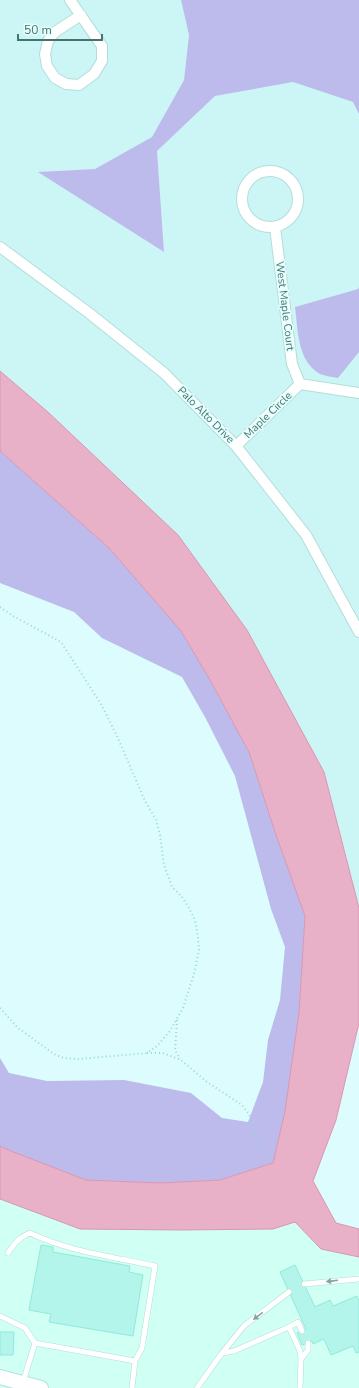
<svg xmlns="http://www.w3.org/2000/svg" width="359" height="1388" font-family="'Nunito Sans',sans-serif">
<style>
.residential{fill:#cbf6f5}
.commercial{fill:#d0fff3}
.green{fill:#bdbbec}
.water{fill:#e8b1c8;stroke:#da96b2}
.building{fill:#b3f5eb;stroke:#92e9da}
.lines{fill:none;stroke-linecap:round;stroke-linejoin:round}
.lane-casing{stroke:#b4ddd9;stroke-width:6}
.street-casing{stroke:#b4ddd9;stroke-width:12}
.secondary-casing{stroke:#b1e2de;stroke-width:16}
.path{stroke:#96d9ce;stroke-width:2;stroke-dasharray:1 3;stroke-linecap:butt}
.lane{stroke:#fff;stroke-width:5}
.street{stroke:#fff;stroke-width:10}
.secondary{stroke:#fff;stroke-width:14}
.oneway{fill:#85a59f}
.labels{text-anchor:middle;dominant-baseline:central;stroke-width:3.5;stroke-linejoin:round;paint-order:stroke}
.street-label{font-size:11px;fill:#44756b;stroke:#e5feff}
</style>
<rect width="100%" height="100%" fill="#ddfcfe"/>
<path class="residential" d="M 0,0 L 181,0 L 189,35 L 184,80 L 152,137 L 95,169 L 39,172 L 164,252 L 157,151 L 215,96 L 293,82 L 353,102 L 359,114 L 359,287 L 358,289 L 295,307 L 338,378 L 359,352 L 359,908 L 324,772 L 247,630 L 178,535 L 49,413 L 0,371 Z"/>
<path class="commercial" d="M 0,1199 L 80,1229 L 181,1230 L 273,1229 L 295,1222 L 321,1249 L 359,1257 L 359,1388 L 0,1388 Z"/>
<path class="green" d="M 181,0 L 359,0 L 359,114 L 353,102 L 293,82 L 215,96 L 157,151 L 164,252 L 38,172 L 95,169 L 152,137 L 184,80 L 189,35 Z
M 359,287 L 359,352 L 338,378 C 333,377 325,376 320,374 C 297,361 298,329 295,307 L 358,289 Z
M 0,451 L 109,548 L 181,631 L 210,680 L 249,752 L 276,835 L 305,916 L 299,1013 L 285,1111 L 273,1163 L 220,1180 L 161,1183 L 86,1180 L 11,1151 L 0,1146 L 0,1058 L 9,1073 L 47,1081 L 124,1080 L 191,1093 L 222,1118 L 248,1122 L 263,1082 L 268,1040 L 280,1000 L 285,947 L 271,909 L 235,776 L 205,717 L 182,677 L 102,638 L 74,612 L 0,583 Z"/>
<path class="water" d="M 0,371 L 49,413 L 178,535 L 247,630 L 324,772 L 359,908 L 359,1023 L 336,1120 L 313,1181 L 336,1223 L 359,1229 L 359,1257 L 321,1249 L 295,1222 L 273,1229 L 181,1230 L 80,1229 L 0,1199 L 0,1146 L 11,1151 L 86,1180 L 161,1183 L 220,1180 L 273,1163 L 285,1111 L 299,1013 L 305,916 L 276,835 L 249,752 L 210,680 L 181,631 L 109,548 L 0,451 Z"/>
<path class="building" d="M 41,1245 L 53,1247 L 53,1252 L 130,1266 L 129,1272 L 143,1275 L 133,1336 L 49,1322 L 51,1314 L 29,1310 Z
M 295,1265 L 315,1307 L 330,1300 L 333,1306 L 357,1296 L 359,1301 L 359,1352 L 356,1353 L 353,1346 L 331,1355 L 324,1339 L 313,1344 L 312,1341 L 302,1345 L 297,1333 L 306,1329 L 280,1272 Z
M 0,1332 L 14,1332 L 13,1355 L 0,1355 Z"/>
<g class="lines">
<defs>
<path id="lane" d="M 8,1253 C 14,1244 19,1237 30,1233 C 67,1251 114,1257 155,1266 L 142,1348 L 135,1361
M 304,1284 L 359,1279
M 0,1316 L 25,1328 L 35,1343
M 289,1327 L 298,1322 L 302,1331
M 222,1353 L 234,1351 L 289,1327 L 300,1351 L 301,1359 L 300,1388
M 301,1359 L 308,1350 L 308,1343
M 23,1382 L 35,1343 L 135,1361 L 132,1388
M 197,1388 L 222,1353 L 244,1326 L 289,1292"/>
<path id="street" d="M 70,0 L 102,46 L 102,61 L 94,74 L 79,85 L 66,84 L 55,78 L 47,66 L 45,54 L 48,41 L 55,32 L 81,15
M242 199a28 28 0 1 1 56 0a28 28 0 1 1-56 0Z
M 275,227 L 292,364 L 300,384
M 0,247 L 89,313 L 164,373 L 236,446 L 306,535 L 359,632
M 300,384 L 359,393
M 236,446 L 300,384"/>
<path id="secondary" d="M 0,1377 L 41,1388"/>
</defs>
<use href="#lane" class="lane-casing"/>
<use href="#street" class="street-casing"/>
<use href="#secondary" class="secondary-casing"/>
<path class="path" d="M 0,607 L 13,616 L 61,642 L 101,704 L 117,736 L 145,801 L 156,820 L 160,835 L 164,865 L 172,887 L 182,897 L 189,908 L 195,920 L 198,937 L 199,950 L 194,974 L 183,1008 L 170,1031 L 157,1046 L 147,1053 L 78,1059 L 64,1058 L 54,1054 L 18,1028 L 0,1008
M 177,1020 L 175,1050 L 180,1059
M 147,1053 L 163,1053 L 181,1060 L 207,1082 L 242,1105 L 249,1114 L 255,1138 L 258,1146 L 263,1150"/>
<use href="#lane" class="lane"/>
<use href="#street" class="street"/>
<use href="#secondary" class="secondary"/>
</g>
<defs><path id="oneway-solid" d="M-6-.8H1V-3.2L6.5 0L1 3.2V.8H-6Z"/></defs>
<g class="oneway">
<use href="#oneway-solid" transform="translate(332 1281) rotate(173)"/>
<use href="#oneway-solid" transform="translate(258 1316) rotate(143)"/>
</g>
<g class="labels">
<g class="street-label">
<text transform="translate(285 306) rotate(83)">West Maple Court</text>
<text transform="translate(206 415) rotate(45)">Palo Alto Drive</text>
<text transform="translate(268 415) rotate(-44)">Maple Circle</text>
</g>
</g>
<path d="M18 34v6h84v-6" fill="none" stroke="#44756b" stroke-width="2"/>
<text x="24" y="34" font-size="12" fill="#44756b" stroke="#e5feff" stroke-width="3" paint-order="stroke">50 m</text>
</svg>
